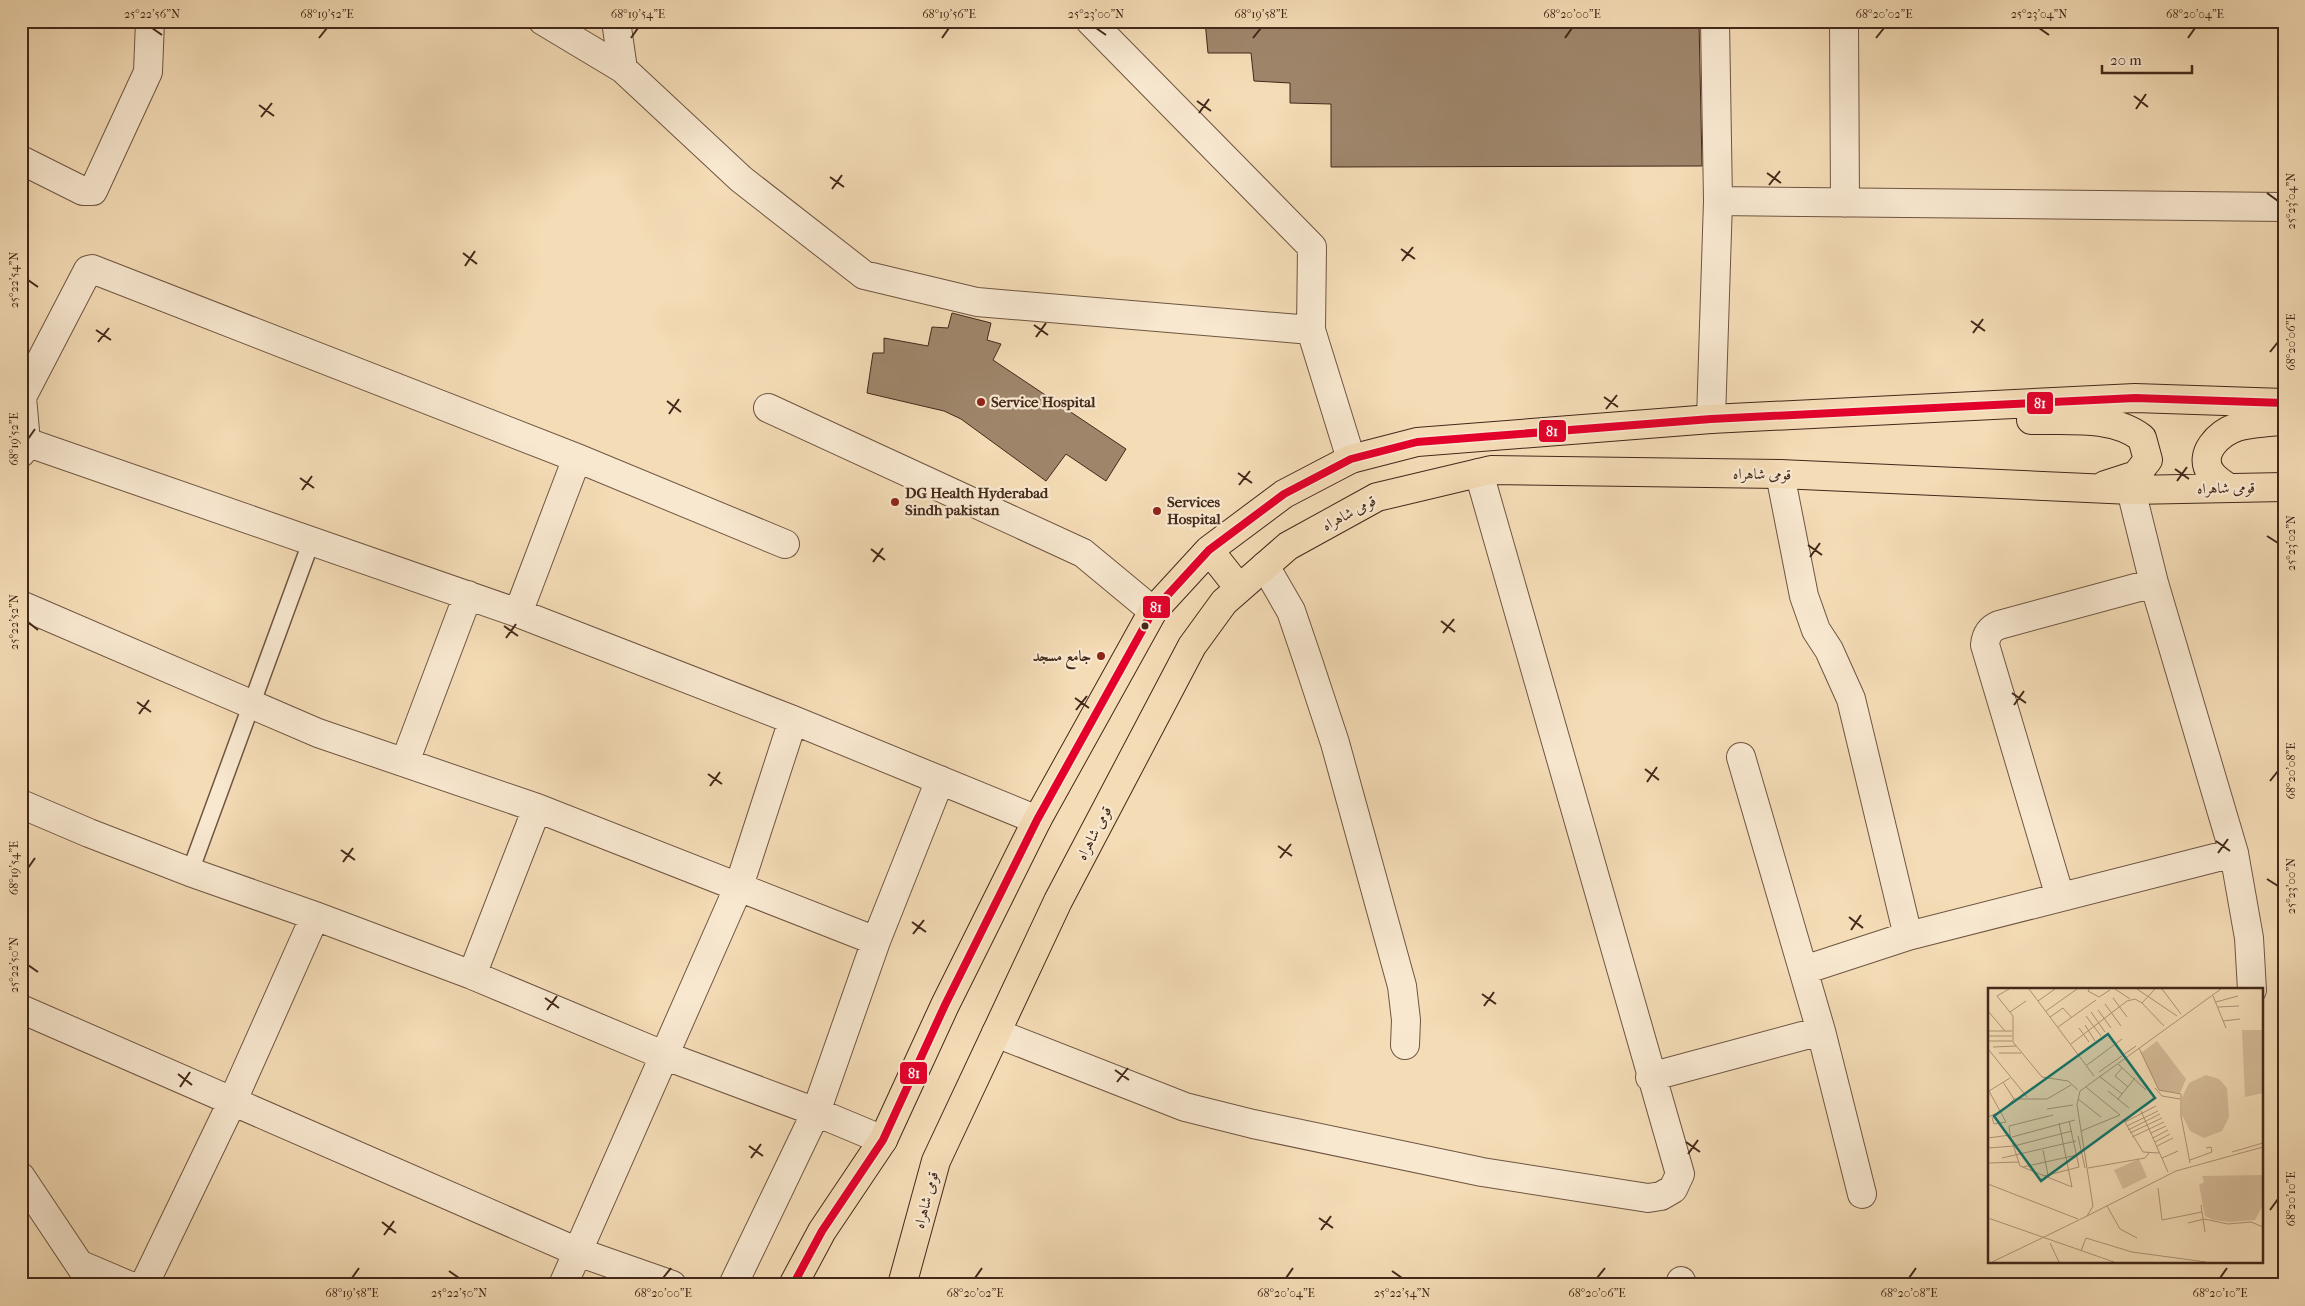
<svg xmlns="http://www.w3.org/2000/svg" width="2305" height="1306" font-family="'IM FELL French Canon',Amiri,serif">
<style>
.building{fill:#9f866b;stroke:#43281a}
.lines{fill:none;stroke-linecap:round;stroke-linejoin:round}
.service-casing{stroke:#6f5541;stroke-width:19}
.minor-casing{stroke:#6f5541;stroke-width:30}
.trunk-casing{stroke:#43281a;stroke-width:30}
.service{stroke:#f8e8d0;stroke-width:16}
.minor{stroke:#f8e8d0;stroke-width:28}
.trunk{stroke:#f4dcb6;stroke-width:28}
.bus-1-casing{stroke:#f8e8d0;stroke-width:11}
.bus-1{stroke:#e4002b;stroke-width:8}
.ticks{fill:none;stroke:#43281a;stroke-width:2}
.poi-dot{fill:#8f2418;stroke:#f8e8d0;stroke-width:2}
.bus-dot{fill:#43281a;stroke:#f8e8d0;stroke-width:2}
.labels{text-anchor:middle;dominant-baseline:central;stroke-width:4.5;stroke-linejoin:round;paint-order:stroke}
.poi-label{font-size:15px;font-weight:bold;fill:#43281a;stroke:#f8e8d0;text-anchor:start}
.street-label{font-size:15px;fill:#43281a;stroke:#f8e8d0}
.inset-road{fill:none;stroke:#ad9478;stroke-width:1}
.view{fill:#0f766e;fill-opacity:0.15;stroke:#0f766e;stroke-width:2.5}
.inset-edge{fill:none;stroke:#43281a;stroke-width:2.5}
.line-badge{stroke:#f8e8d0;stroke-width:2}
.badge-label{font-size:14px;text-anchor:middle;font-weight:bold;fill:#fff}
.neatline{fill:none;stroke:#43281a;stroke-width:2}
.ticks-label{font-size:12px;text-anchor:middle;fill:#43281a}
</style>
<rect width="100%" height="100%" fill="#f4dcb6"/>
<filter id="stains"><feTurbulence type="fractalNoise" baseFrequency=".004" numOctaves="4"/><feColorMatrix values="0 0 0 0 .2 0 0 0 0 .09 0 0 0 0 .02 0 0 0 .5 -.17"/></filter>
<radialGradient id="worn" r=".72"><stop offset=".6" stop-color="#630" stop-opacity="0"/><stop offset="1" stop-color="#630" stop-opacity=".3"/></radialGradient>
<path class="building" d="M 1205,21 L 1699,21 L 1702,166 L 1331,167 L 1331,104 L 1290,103 L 1290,83 L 1254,81 L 1251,53 L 1208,53 Z
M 952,313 L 991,323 L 987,340 L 1001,344 L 993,360 L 1126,449 L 1106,481 L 1066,454 L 1046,481 L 961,419 L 944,411 L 867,393 L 873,353 L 884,353 L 884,338 L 928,346 L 932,327 L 948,328 Z"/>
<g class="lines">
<defs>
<path id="service" d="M 190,872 L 311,542"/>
<path id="minor" d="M 543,21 L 623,69 L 741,179 L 864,275 L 977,302 L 1311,330
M 616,21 L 623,69
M 1090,21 L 1312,247 L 1311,330 L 1351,459
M 1844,21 L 1845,203
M 21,160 L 83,191 L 93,191 L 148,72 L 150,21
M 1718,201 L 2284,207
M 768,408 L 1083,553 L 1153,611
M 1711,419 L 1718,201 L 1715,21
M 26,442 L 518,613 L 793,720 L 1037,820
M 21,453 L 26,442 L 22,397 L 88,270 L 92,269 L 577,458 L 785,544
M 1780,474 L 1804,596 L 1816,630 L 1829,650 L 1851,699 L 1908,936
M 2131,490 L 2154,583 L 2234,853 L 2249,938 L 2252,990
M 1265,566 L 1291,611 L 1307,658 L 1335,743 L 1402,986 L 1406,1020 L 1405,1045
M 21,605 L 318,733 L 537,808 L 876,941
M 518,613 L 577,458
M 1741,757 L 1821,1031 L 1862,1194
M 405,762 L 468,595
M 21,804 L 89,833 L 190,872 L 315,916 L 472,975 L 663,1055 L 816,1112 L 883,1140
M 2060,897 L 1985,645 C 1986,635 1989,629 1999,625 L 2154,583
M 1804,970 L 1908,936 L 2234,853
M 472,975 L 537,808
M 21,1009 L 578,1252 L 672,1285
M 996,1033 L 1185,1107 L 1253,1124 L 1482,1172 L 1648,1198 L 1661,1196 L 1673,1189 L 1680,1174 L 1479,473
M 1650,1077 L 1821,1031
M 21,1177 L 93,1285
M 81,1265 L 128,1285
M 144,1285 L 233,1100 L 315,916
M 563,1285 L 739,886 L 793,720
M 733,1285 L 816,1112 L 876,941 L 940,780
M 1680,1285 L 1681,1281"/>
<path id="trunk" d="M 2031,420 C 2067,421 2112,415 2142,438 L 2148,460 L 2136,475 L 2105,485
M 2229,488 C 2223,484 2215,479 2211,473 C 2197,454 2219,433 2237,427 C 2252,423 2269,422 2284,421
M 1209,550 L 1239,588
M 793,1285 L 822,1231 L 883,1140 L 945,1005 L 1037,820 L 1153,611 L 1209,550 L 1284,494 L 1351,459 L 1417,442 L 1711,419 L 2135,398 L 2284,403
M 902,1285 L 936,1161 L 1058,901 L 1192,646 L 1224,602 L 1288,546 L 1377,497 L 1491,470 L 1780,474 L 2131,490 L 2284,487"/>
</defs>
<use href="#service" class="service-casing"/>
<use href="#minor" class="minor-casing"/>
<use href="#trunk" class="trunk-casing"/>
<use href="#service" class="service"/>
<use href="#minor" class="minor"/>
<use href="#trunk" class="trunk"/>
<defs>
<path id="bus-1" d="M 793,1285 L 822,1231 L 883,1140 L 945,1005 L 1037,820 L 1153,611 L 1209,550 L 1284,494 L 1351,459 L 1417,442 L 1711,419 L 2135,398 L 2284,403"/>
</defs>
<use href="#bus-1" class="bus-1-casing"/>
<use href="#bus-1" class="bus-1"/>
</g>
<path class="ticks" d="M 152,28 L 162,35M 1096,28 L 1106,35M 2039,28 L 2049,35M 319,38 L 327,28M 631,38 L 638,28M 942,38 L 949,28M 1253,38 L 1261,28M 1565,38 L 1572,28M 1876,38 L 1884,28M 2188,38 L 2195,28M 2134,96 L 2148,107M 1197,101 L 1211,111M 259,105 L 274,116M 2136,109 L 2146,94M 1199,113 L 1209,99M 261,117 L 272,103M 1767,173 L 1781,183M 830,177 L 844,187M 1769,185 L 1780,171M 832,189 L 842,175M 2267,193 L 2278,201M 1401,249 L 1415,259M 463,253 L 477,264M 1402,261 L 1413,247M 465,266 L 475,251M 28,280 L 38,287M 1971,321 L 1985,331M 1034,325 L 1048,335M 96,330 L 111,340M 1973,333 L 1983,319M 1036,337 L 1046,323M 98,342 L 109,328M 2270,352 L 2278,342M 1604,397 L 1618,407M 667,401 L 681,412M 1606,409 L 1617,395M 669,414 L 679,399M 28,439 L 35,429M 2175,469 L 2189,479M 1238,473 L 1252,483M 300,478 L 314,488M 2177,481 L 2187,467M 1239,485 L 1250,471M 302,490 L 312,476M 2267,536 L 2278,543M 1808,545 L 1822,555M 871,549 L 885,560M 1810,557 L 1820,543M 873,562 L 883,548M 1441,621 L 1455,632M 28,622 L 38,630M 504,626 L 518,636M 1443,633 L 1454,619M 506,638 L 516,624M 2012,693 L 2026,703M 1075,698 L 1089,708M 137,702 L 151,712M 2014,705 L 2024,691M 1076,710 L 1087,696M 139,714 L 149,700M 1645,769 L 1659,780M 708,774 L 722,784M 2270,781 L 2278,771M 1647,782 L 1657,767M 710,786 L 720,772M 2216,841 L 2230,851M 1278,846 L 1292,856M 341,850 L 355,860M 2218,853 L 2228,839M 1280,858 L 1291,844M 343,862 L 353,848M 28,868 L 35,858M 2267,879 L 2278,886M 1849,917 L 1863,928M 912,922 L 926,932M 1851,930 L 1861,915M 913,934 L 924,920M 28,965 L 38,972M 1482,994 L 1496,1004M 545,998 L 559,1008M 1484,1006 L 1494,992M 547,1010 L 557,996M 1115,1070 L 1129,1080M 178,1074 L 192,1085M 1117,1082 L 1128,1068M 180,1087 L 190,1072M 1686,1142 L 1700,1152M 749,1146 L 763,1156M 1688,1154 L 1698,1140M 751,1158 L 761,1144M 2270,1210 L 2278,1199M 1319,1218 L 1333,1228M 382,1222 L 396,1233M 1321,1230 L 1331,1216M 384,1235 L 394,1221M 449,1271 L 459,1278M 1392,1271 L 1402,1278M 352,1278 L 359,1268M 663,1278 L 671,1268M 975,1278 L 982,1268M 1286,1278 L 1293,1268M 1597,1278 L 1605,1268M 1909,1278 L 1916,1268M 2220,1278 L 2227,1268"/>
<g class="poi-dot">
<circle cx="981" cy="402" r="5"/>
<circle cx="895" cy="502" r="5"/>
<circle cx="1157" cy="511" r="5"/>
<circle cx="1101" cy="656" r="5"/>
</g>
<circle class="bus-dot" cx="1145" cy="626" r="4.5"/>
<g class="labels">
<g class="poi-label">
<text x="991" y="402">Service Hospital</text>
<text x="905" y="493">DG Health Hyderabad<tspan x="905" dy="17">Sindh pakistan</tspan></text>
<text x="1167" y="502">Services<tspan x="1167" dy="17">Hospital</tspan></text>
<text x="1091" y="656" text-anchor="end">جامع مسجد</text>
</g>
<g class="street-label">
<text transform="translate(1762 474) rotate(1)">قومی شاہراہ</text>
<text transform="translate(2226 488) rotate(-1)">قومی شاہراہ</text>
<text transform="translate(1349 513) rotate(-28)">قومی شاہراہ</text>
<text transform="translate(1094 833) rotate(-62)">قومی شاہراہ</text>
<text transform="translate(926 1200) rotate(-75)">قومی شاہراہ</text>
</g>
</g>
<g transform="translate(1988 988)">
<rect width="275" height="275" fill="#f4dcb6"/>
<path d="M 275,187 L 275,217 L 267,232 L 242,234 L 225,232 L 217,228 L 211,197 L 216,194 L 214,188 Z" fill="#d6bd9b"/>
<path d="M 254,42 L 275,42 L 275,105 L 257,109 ZM 169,53 L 198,91 L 192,105 L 171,103 L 153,65 ZM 218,87 L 231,91 L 239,100 L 241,129 L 234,143 L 216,150 L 202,143 L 194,127 L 194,110 L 201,95 ZM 151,171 L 159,189 L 135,201 L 126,182 Z" fill="#d6bd9b"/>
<path class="inset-road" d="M 21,1 L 9,8 L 25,28 L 25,54 L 54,89 L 80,93 L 90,102M 41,1 L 106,88M 101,1 L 100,3 L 111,9 L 122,2M 127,1 L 142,11M 149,1 L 189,28M 167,1 L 154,15 L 176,38M 174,1 L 193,26M 225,8 L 238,40M 125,10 L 139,29M 50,13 L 67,1M 228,14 L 250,8M 117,16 L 133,38M 230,19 L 251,18M 110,22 L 123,40M 0,23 L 17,43 L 24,43M 58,23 L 89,1M 22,24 L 38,13M 103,24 L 117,44M 98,28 L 113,48M 62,29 L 75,20 L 84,30M 235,33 L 252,31M 97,37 L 107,53M 70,39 L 108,12M 91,40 L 101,54M 0,43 L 17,43M 0,48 L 24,48M 0,53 L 24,53M 83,56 L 139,13 L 147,11 L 154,15M 5,59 L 28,58M 151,60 L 171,102 L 193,106 L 193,128 L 202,175M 0,61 L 39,109M 11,65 L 33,65M 130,76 L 158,102M 99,77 L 134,51M 134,80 L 127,88 L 140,99M 111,84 L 148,58M 111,88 L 134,106M 15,94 L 26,111M 167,100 L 174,108 L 192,111M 1,103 L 18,134 L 6,136 L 4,129M 1,103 L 22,90M 120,103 L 141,120M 90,111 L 113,129M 130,111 L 147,90M 59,121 L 85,117M 153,123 L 180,184M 65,127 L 21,138 L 22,147 L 32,178 L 84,199 L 71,135M 0,129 L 14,123 L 26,111 L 59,111 L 83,97M 135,131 L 155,164 L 171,165M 137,134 L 168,118M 139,138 L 170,123M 140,142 L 172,126M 93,143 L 132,127 L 98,99M 142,145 L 174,130M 163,145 L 178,138M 90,148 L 97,180M 24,149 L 87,132M 144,149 L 176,134M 0,150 L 22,147M 165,150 L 180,142M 167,154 L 182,146M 169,158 L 185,150M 0,160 L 26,158 L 84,143M 55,162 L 60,187M 244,164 L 275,155M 14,170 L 88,153M 174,170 L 190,163M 202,172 L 224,164 L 223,159 L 218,160M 0,175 L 31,174M 35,179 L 89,167M 100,180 L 157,170 L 161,165M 56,188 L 91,179 L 81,133M 0,196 L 90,231M 170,200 L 174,232 L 214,224M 213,217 L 217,244M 119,218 L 132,241 L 149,250M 99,228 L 188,183 L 275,159M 0,230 L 126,274M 200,235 L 216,231 L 240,236 L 263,234 L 275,239M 52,251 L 99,228 L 105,218 L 89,117 L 92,103 L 233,1M 62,255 L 71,274M 93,263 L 98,250 L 144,264 L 218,274M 4,274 L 52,251"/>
<path class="view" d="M 120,46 L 167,110 L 53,193 L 6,128 Z"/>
<rect width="275" height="275" class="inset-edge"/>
</g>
<g class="line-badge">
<rect x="2026" y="391" width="28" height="24" rx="5" fill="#e4002b"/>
<rect x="1538" y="419" width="29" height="24" rx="5" fill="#e4002b"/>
<rect x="1142" y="595" width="29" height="24" rx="5" fill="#e4002b"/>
<rect x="899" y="1061" width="29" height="24" rx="5" fill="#e4002b"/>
</g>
<g class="badge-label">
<text x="2040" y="408">81</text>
<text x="1552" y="436">81</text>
<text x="1156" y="612">81</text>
<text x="914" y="1078">81</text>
</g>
<rect width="2305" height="1306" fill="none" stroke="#f4dcb6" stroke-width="55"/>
<path d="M2102 65v8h90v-8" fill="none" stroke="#43281a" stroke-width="2.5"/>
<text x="2110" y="65" font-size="15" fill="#43281a" stroke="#f8e8d0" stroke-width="4" paint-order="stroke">20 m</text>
<rect x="28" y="28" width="2250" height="1250" class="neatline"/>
<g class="ticks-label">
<text x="152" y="18">25°22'56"N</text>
<text x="327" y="18">68°19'52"E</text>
<text x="638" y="18">68°19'54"E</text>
<text x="949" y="18">68°19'56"E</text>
<text x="1096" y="18">25°23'00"N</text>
<text x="1261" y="18">68°19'58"E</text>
<text x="1572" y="18">68°20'00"E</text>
<text x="1884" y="18">68°20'02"E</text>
<text x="2039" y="18">25°23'04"N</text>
<text x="2195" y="18">68°20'04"E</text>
<text transform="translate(2291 201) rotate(-90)" y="4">25°23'04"N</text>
<text transform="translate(14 280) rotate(-90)" y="4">25°22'54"N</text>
<text transform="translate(2291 342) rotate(-90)" y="4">68°20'06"E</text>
<text transform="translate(14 439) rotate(-90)" y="4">68°19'52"E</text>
<text transform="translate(2291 543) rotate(-90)" y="4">25°23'02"N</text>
<text transform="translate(14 622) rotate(-90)" y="4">25°22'52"N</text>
<text transform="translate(2291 771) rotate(-90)" y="4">68°20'08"E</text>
<text transform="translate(14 868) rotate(-90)" y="4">68°19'54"E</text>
<text transform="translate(2291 886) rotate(-90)" y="4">25°23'00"N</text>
<text transform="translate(14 965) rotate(-90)" y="4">25°22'50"N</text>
<text transform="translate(2291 1199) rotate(-90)" y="4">68°20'10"E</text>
<text x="352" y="1297">68°19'58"E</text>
<text x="459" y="1297">25°22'50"N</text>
<text x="663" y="1297">68°20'00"E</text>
<text x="975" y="1297">68°20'02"E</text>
<text x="1286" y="1297">68°20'04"E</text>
<text x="1402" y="1297">25°22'54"N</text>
<text x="1597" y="1297">68°20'06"E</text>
<text x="1909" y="1297">68°20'08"E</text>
<text x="2220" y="1297">68°20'10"E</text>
</g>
<rect width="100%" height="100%" filter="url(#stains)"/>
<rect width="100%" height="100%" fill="url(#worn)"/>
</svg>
